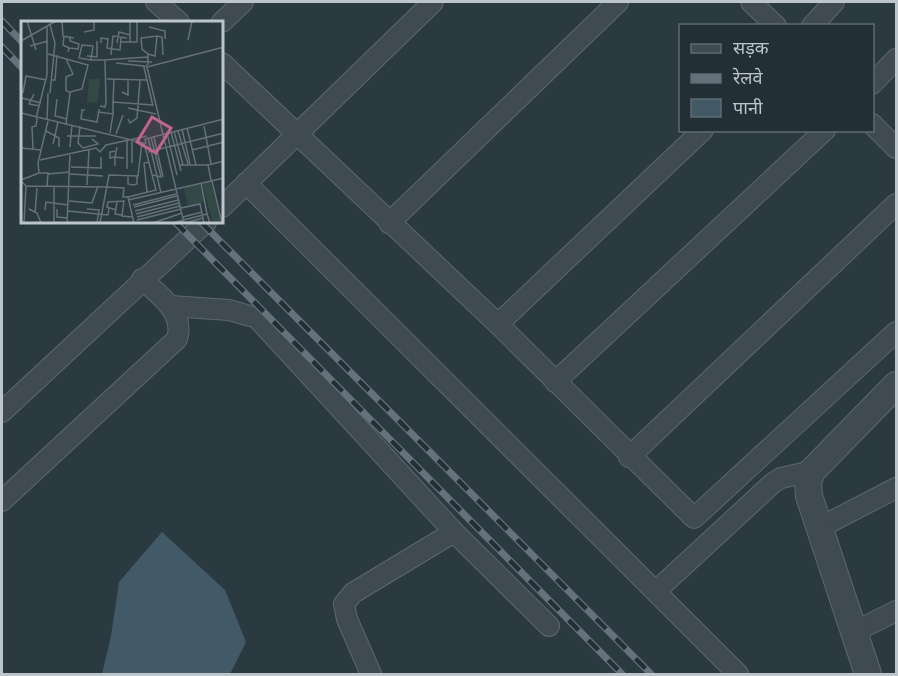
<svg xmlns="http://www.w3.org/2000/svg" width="898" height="676" font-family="'Asap Condensed','Noto Sans Devanagari',sans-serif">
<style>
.water{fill:#425a68}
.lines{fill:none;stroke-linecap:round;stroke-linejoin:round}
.minor-casing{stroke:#5d686f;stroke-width:22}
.tertiary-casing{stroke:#5d686f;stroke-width:28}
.minor{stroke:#3f4a51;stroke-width:20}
.tertiary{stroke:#3f4a51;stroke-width:26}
.rail-casing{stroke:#65727b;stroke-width:7}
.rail{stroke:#232f37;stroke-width:4.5;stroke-dasharray:14;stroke-linecap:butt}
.inset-road{fill:none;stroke:#657178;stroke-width:1.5}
.view{fill:#bf668d;fill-opacity:0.15;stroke:#bf668d;stroke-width:3}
.inset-edge{fill:none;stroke:#bcc5cb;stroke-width:3}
</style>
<rect width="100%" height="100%" fill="#2b3941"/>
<path class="water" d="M 162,532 L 225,590 L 246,642 L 230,674 L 102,674 L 111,636 L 119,582 Z"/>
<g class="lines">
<defs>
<path id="minor" d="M 156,2 L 179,22
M 751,2 L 776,26
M 222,22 L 243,2
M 812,26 L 834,2
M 222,63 L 498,324 L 694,518 L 896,332
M 872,84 L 896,59
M 872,124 L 896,148
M 246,183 L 738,674
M 222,207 L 433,2
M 389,223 L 618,2
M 171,306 L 229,310 L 257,318 L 454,532 L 549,626
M 498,324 L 703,130
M 555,382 L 825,130
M 2,412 L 206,222
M 629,457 L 896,204
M 2,501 L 177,339 C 185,312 160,296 142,279
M 819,528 L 896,488
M 656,591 L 773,483 L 781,478 L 812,471
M 854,632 L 896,611
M 371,674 L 347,619 L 344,604 L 353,593 L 454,532"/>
<path id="tertiary" d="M 868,674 L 809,496 L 808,482 L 812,471 L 896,385"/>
</defs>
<use href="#minor" class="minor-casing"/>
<use href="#tertiary" class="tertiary-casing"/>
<use href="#minor" class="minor"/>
<use href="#tertiary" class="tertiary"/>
<defs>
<path id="rail" d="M 2,21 L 22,42
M 2,47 L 22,68
M 175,222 L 622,674
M 201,222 L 651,674"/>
</defs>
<use href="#rail" class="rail-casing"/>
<use href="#rail" class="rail"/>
</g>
<g transform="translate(21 21)">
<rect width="202" height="202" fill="#2b3941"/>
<path d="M 68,58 L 79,58 L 76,82 L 66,81 ZM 179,163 L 183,181 L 167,186 L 163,167 Z" fill="#334945"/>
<path d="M 190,161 L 200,201 L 199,202 L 192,202 L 181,163 Z" fill="#334945"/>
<path class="inset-road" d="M 6,0 L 15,29M 41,0 L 42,15 L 53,17M 109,0 L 109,21M 128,6 L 144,10 L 144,18M 63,11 L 73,9 L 73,0M 43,15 L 42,24 L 48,27 L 47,31M 136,15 L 141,16 L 142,34M 120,17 L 136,15 L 134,35 L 127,33M 120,17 L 121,28 L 127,33 L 127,44M 167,19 L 171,0M 0,20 L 35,0M 100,21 L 116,21 L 116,0M 80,22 L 80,17 L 87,18 L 86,27 L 99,29 L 100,16M 96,22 L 98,11 L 109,14M 9,25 L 27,20M 48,27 L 57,28 L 58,23 L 49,20 L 49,16M 27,33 L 67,44 L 61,68 L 49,71M 90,34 L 92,15 L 106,17M 66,35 L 76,36 L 76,20M 45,38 L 52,53 L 45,56 L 45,69 L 49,72 L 45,103M 70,39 L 72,25 L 61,24 L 58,37 L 70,39 L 82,39 L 127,36M 107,40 L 131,41M 95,42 L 123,45M 126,44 L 123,46 L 132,85M 86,58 L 126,59M 30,59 L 34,59 L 36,34M 101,71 L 107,74 L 107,59M 2,72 L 5,55 L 25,59M 29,72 L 34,22 L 29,4M 13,73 L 8,83 L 19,85M 1,77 L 20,82M 36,78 L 34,95 L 46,98M 92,81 L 93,59M 79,85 L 84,86 L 85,81 L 84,39M 107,87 L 135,93M 64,89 L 61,89 L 60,98 L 76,101 L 78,88M 77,91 L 92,93 L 92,81 L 132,84M 0,92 L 123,122 L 135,169 L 107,176 L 113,202M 15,97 L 26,54 L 26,6M 107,98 L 109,102 L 116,97 L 119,59M 26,99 L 27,72M 59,105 L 57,122 L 62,127 L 77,123 L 71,118M 183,105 L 190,143M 166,107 L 175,144M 161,108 L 169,143M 25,110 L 38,117 L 38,126M 153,110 L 162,144M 157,110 L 167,143M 150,111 L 160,150M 89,112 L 92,93M 146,112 L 156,154M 95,113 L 102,94M 46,115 L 75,115M 130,116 L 140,156 L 132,154M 133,116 L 142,156M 127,117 L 140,172M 106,119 L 106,148M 32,123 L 37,101M 125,123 L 124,118 L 203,98M 49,126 L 51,104M 96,126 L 94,136 L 103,137M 0,127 L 20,129M 12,128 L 11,106 L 15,105 L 16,97M 171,129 L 203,121M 127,131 L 203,112M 19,139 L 75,127 L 79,131 L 85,124 L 126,115M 111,142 L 111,119M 158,144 L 187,144M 94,145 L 94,136 L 89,137 L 89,131 L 94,130M 50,146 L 80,147 L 80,136M 27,153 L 49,151M 49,153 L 82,155M 107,155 L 107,163 L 112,164 L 116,163 L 116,155M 0,159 L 18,152M 190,159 L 187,144 L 203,140M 0,160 L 5,165 L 3,202M 191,160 L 201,202M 180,162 L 186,193M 66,164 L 68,129M 5,165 L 85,166M 26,165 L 27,152 L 18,152 L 17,142 L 27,100M 33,165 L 33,202M 85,166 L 103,167 L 102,176 L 107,176M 126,171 L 123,142 L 128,141M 103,179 L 101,195 L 111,196M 107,179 L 203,157M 48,180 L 71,182 L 77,165M 96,181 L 94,193 L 101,194M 112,184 L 155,173M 113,186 L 156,175M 160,187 L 179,183 L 183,202M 8,188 L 16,192 L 20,202M 36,188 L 36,196 L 46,197M 66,188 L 78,189 L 76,202M 24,189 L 25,181 L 47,184M 95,189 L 86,186 L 87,181 L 103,180M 47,190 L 87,194 L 88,186M 114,190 L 157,179M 14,192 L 16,167M 115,193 L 158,182M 116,196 L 159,185M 162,196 L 181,191M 116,199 L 160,188M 46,202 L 49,132M 79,202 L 88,154 L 117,155 L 121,121M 132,202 L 161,192M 151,202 L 186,193 L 189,202M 163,202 L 126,46 L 203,26M 164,202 L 182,197"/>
<path class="view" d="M 131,96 L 150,107 L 135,132 L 116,121 Z"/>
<rect width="202" height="202" class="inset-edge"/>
</g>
<rect width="898" height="676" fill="none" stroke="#bcc5cb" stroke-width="6"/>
<rect x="679" y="24" width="195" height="108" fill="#232f37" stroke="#606b72" stroke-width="1.5"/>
<rect x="691" y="44" width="30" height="9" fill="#3f4a51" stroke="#606b72" stroke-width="1.5"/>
<text x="733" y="54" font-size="18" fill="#bcc5cb">सड़क</text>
<rect x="691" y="74" width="30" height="9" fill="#65727b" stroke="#606b72" stroke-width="1.5"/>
<text x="733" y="84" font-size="18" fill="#bcc5cb">रेलवे</text>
<rect x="691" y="99" width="30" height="18" fill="#425a68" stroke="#606b72" stroke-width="1.5"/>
<text x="733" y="114" font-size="18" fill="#bcc5cb">पानी</text>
</svg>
